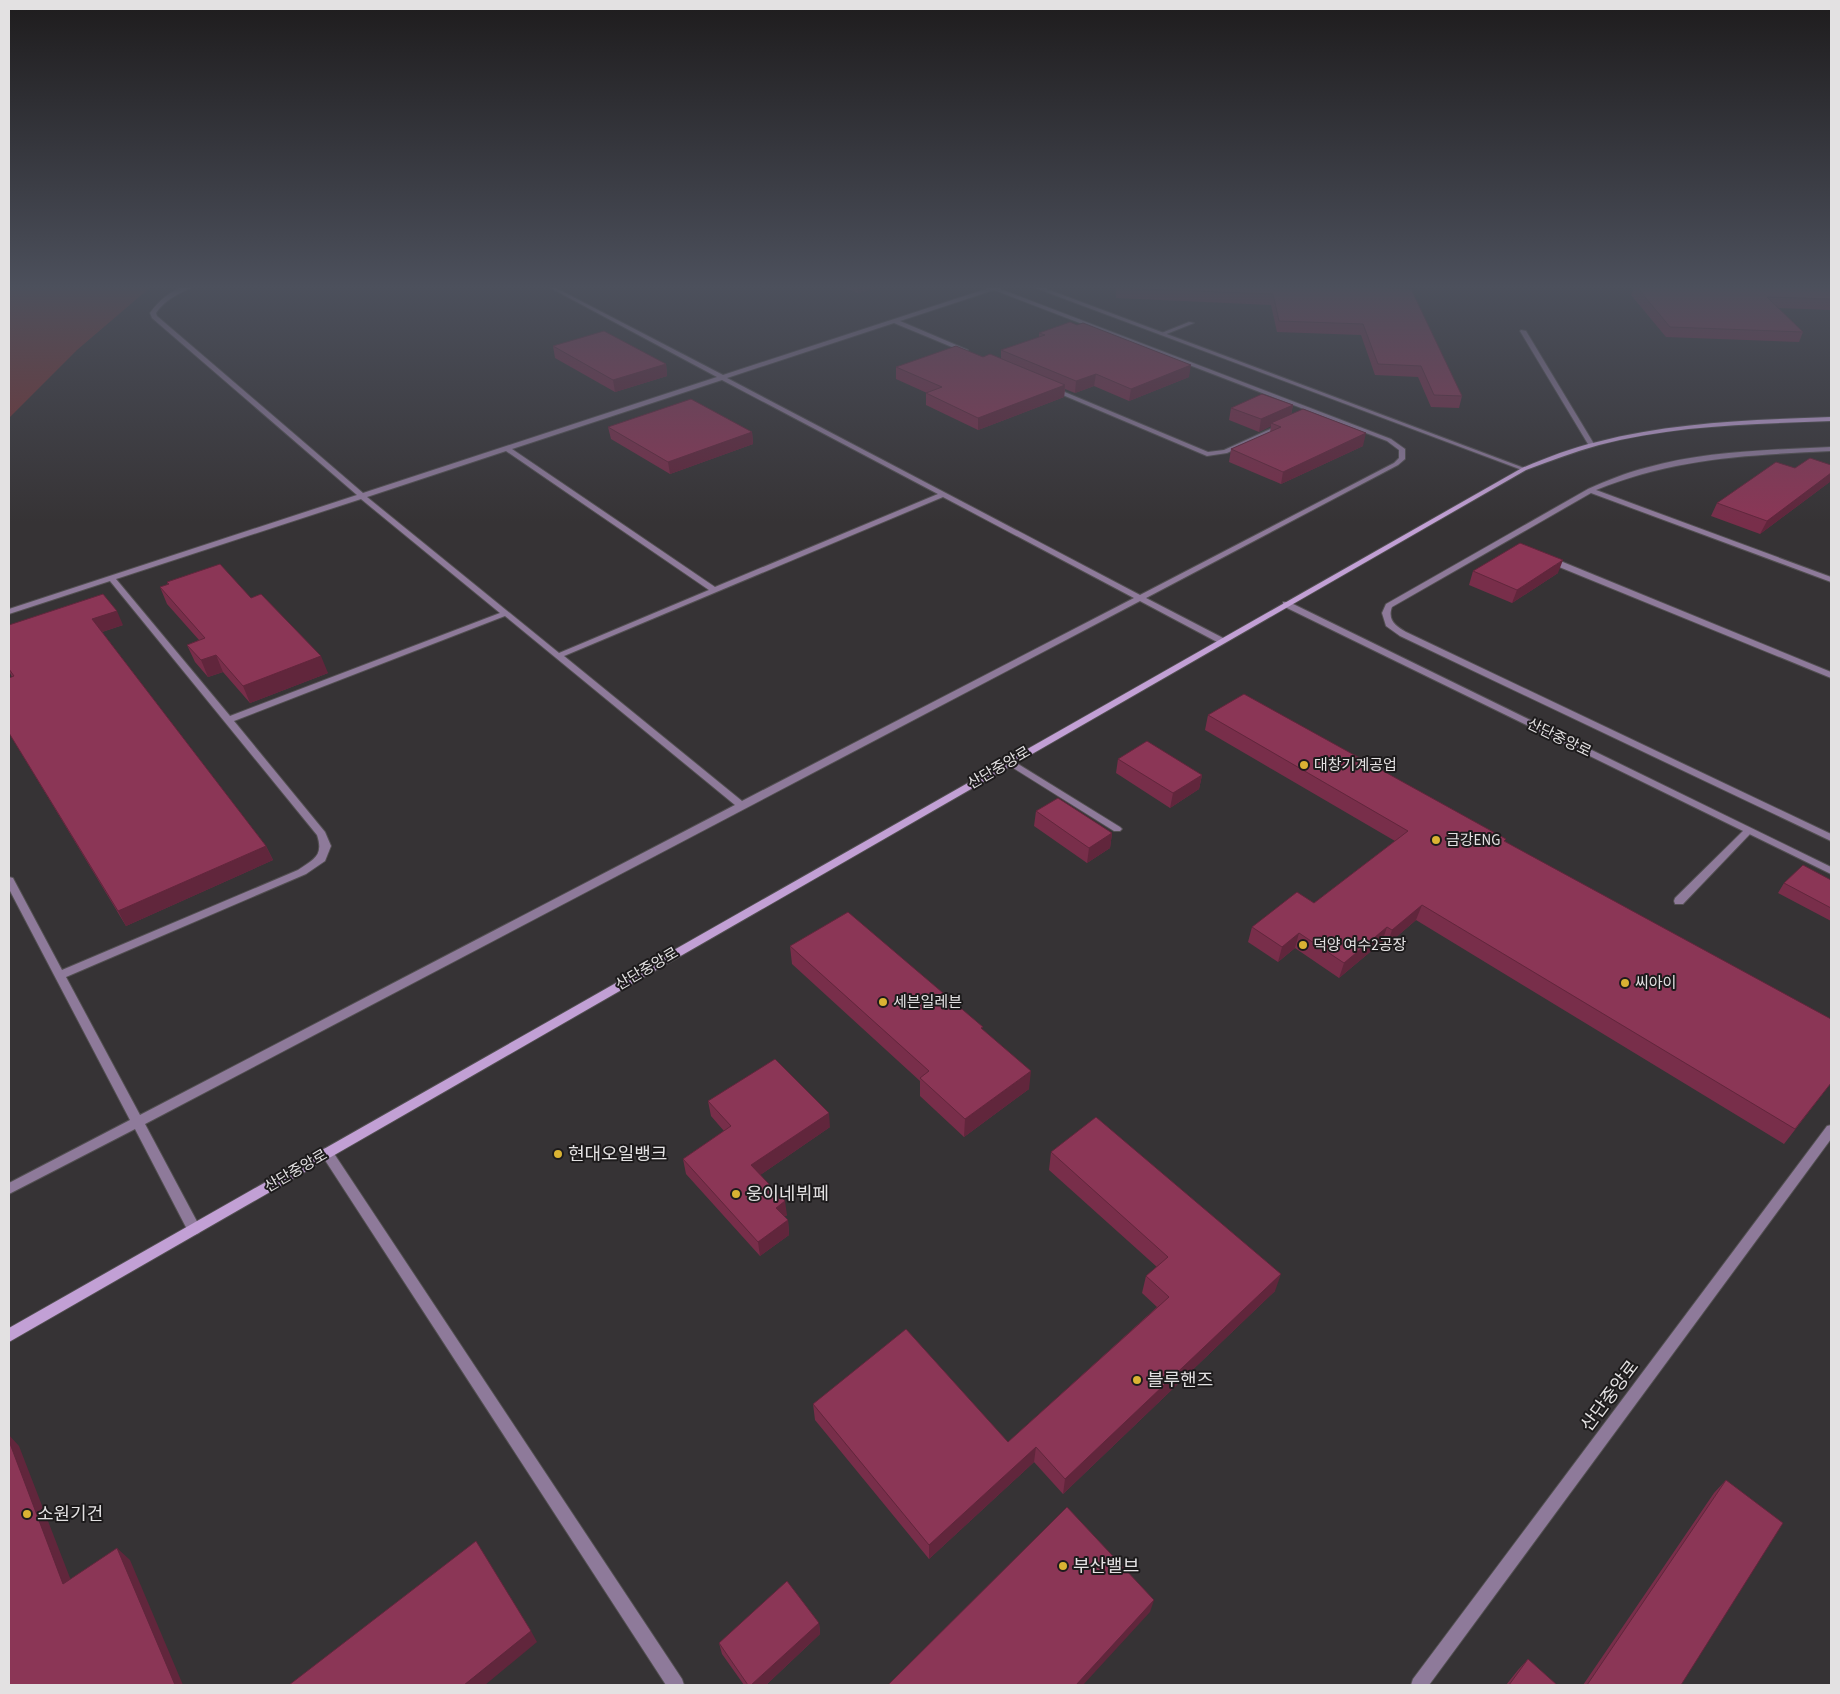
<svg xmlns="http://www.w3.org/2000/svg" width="1840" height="1694" font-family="'Source Sans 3','Noto Sans KR',sans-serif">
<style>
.green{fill:#763233}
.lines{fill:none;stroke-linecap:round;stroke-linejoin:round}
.lane-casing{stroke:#524f51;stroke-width:2}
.street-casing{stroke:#524f51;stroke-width:2}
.secondary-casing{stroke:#524f51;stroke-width:2}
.lane{fill:#8e7a9a;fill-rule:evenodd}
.street{fill:#8e7a9a;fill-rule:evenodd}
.secondary{fill:#c2a0d5;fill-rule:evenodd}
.wall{fill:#782e4a}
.shaded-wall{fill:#61263c}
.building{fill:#8b3656;stroke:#61263c}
.poi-dot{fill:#dab333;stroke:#1d1b1c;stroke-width:2}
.labels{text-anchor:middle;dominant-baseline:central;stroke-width:4;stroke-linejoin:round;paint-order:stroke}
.street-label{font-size:15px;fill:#e3e1e2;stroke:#1d1b1c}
.poi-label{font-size:15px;fill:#e3e1e2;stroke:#1d1b1c;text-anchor:start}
.near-poi-label{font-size:18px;fill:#e3e1e2;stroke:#1d1b1c;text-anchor:start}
.near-street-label{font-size:18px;fill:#e3e1e2;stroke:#1d1b1c}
</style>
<rect width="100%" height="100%" fill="#363335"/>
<path class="green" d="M 9,285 L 153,285 L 77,350 L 9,418 Z"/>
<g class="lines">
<defs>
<path id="lane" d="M 186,285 L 196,285 C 181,293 166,298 156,313 L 157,316 L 363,493 L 717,377 L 545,285 L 550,285 L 723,375 L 989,288 L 983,285 L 990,285 L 1391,439 L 1405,449 L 1405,459 L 1398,465 L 1146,598 L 1225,639 L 1225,643 L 1219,643 L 1140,601 L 145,1124 L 201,1229 L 199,1233 L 194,1235 L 189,1233 L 135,1129 L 9,1194 L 9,1183 L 130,1120 L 9,889 L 9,877 L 13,878 L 14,880 L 62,970 L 298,870 C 314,859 324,856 317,835 L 110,581 L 9,614 L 9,609 L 357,495 L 152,318 L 150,313 C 159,300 171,291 186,285 ZM 994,290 L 1387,441 L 1399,450 L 1399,458 L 1394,463 L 1140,595 L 727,378 L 894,323 L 964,352 L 968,352 L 968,350 L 900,321 ZM 722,380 L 938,494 L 715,587 L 512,449 ZM 506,451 L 709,590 L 559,653 L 367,497 ZM 943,497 L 1134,598 L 742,801 L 564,656 ZM 361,499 L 500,613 L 230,716 L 116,579 ZM 505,616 L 735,805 L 140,1115 L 66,977 L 306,874 L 325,861 L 331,846 L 325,832 L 234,721 Z
M 1189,322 L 1194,323 L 1164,335 L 1159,334 Z
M 1521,330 L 1526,331 L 1594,444 L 1593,445 L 1588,444 L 1520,331 Z
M 1051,388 L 1055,388 L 1208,452 L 1224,450 L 1279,425 L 1284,426 L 1227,453 L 1207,456 L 1051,390 Z
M 1831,447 L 1831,451 C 1748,455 1674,458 1596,490 L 1831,577 L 1831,582 L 1591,493 L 1392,607 C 1387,620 1396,626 1406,632 L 1831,834 L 1831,841 L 1400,636 L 1386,626 L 1382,613 L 1386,604 L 1588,489 C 1606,481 1625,473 1645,468 C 1705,451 1769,450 1831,447 Z
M 1547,558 L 1553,558 L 1831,672 L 1831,678 L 1547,562 Z
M 1010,759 L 1120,827 L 1122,829 L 1120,831 L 1114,831 L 1007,764 L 1005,762 Z
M 1748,828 L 1753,831 L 1751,833 L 1683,904 L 1675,904 L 1674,901 L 1675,898 L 1745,829 Z"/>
<path id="street" d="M 1030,285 L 1036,285 L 1527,469 L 1522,470 L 1030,286 Z
M 1283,602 L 1289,602 L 1831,867 L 1831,874 L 1283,606 Z
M 1831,1125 L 1831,1139 L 1429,1685 L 1411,1685 L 1413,1679 L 1827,1126 Z
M 327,1148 L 331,1149 L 682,1679 L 684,1685 L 666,1685 L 323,1157 L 321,1153 L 323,1149 Z"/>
<path id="secondary" d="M 1831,417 L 1831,421 C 1754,424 1674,425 1599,445 C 1574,452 1550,461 1526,470 L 9,1342 L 9,1328 L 1522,468 C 1546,458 1571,448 1597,442 C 1673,422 1753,420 1831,417 Z"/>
</defs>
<use href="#lane" class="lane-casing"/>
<use href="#street" class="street-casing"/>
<use href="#secondary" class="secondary-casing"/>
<use href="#lane" class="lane"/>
<use href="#street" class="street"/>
<use href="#secondary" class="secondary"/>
</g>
<path class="wall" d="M 838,285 L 888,285 L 858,293 Z
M 1116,285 L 1386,285 L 1388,288 L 1462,396 L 1459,408 L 1431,407 L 1418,377 L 1375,375 L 1361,335 L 1277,332 L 1271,305 L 1116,298 Z
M 1635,285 L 1659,286 L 1658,285 L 1831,285 L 1831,310 L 1778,308 L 1803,332 L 1799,342 L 1666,337 L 1631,295 Z
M 1039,333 L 1189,377 L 1129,401 L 1094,386 L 1075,393 L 1065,389 L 1064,397 L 978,430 L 926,405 L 926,393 L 927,393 L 896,379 L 896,367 L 983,357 L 1001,358 L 1001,350 L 1039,337 Z
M 553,346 L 666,364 L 667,376 L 615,392 L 555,358 Z
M 1293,405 L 1291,415 L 1363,446 L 1281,484 L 1229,462 L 1231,449 L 1270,432 L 1271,426 L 1259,432 L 1229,420 L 1231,408 Z
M 608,427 L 752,432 L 753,444 L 670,474 L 611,439 Z
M 1831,465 L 1831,481 L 1760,534 L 1711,516 L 1717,503 L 1795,468 Z
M 1473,571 L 1558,573 L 1512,603 L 1469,585 Z
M 167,582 L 251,598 L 328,673 L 250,703 L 223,672 L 208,677 L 195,662 L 187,645 L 199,640 L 167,604 L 160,587 L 168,585 Z
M 9,625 L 123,625 L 102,632 L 266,846 L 273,860 L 126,926 L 9,733 L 9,678 L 12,677 L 9,671 Z
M 1208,715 L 1505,841 L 1831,1083 L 1784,1144 L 1416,920 L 1387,945 L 1382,942 L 1339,978 L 1295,948 L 1278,962 L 1248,942 L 1252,927 L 1314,903 L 1395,841 L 1205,730 Z
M 1118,759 L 1202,775 L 1199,789 L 1170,808 L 1116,773 Z
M 1036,811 L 1112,833 L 1110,848 L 1087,863 L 1034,826 Z
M 1831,880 L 1831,921 L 1778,893 L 1784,883 Z
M 790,946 L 983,1030 L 1029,1089 L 964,1137 L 920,1096 L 920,1081 L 792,964 Z
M 708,1101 L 830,1127 L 760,1175 L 787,1215 L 784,1217 L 788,1220 L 789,1235 L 760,1256 L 686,1174 L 683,1159 L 724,1131 L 711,1116 Z
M 1051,1152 L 1275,1291 L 1063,1494 L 1034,1462 L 929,1559 L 815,1420 L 813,1404 L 1008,1442 L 1157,1307 L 1142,1293 L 1146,1276 L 1157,1267 L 1049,1170 Z
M 1726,1480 L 1681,1685 L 1583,1685 L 1714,1493 Z
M 819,1623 L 820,1634 L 766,1685 L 744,1685 L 722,1654 L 719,1643 Z
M 1528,1659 L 1557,1685 L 1506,1685 L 1518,1670 Z"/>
<path class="shaded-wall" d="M 857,285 L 888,285 L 858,293 Z
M 666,364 L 667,376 L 615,392 L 613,380 Z
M 1191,365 L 1189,377 L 1129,401 L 1131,389 Z
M 1096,374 L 1094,386 L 1075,393 L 1076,381 Z
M 1065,385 L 1064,397 L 978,430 L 978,418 Z
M 1293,405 L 1290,417 L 1271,423 L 1271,426 L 1259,432 L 1261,419 Z
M 752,432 L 753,444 L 670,474 L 668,462 Z
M 1366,433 L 1363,446 L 1281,484 L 1283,472 Z
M 1831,473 L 1831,481 L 1760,534 L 1767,521 Z
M 1563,560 L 1558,573 L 1512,603 L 1517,590 Z
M 117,611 L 123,625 L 99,633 L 92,619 Z
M 216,655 L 223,672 L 208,677 L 201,660 Z
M 321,656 L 328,673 L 250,703 L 243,686 Z
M 1202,775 L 1199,789 L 1170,808 L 1173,793 Z
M 1112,833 L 1110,848 L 1087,863 L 1089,848 Z
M 266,846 L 273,860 L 126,926 L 118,911 Z
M 1422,905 L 1416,920 L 1387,945 L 1392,930 Z
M 1387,927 L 1382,942 L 1339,978 L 1344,963 Z
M 1299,933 L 1295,948 L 1278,962 L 1282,947 Z
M 1031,1071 L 1029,1089 L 964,1137 L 965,1119 Z
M 829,1113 L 830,1127 L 753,1180 L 751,1165 Z
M 785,1201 L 787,1215 L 777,1222 L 776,1208 Z
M 788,1220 L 789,1235 L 760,1256 L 758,1242 Z
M 1281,1274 L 1275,1291 L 1063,1494 L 1065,1479 Z
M 9,1435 L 19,1446 L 77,1596 L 63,1584 L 9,1441 Z
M 1036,1447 L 1034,1462 L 929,1559 L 929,1545 Z
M 117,1548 L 130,1560 L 183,1685 L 175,1685 Z
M 1154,1600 L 1150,1612 L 1083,1685 L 1076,1685 Z
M 819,1623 L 820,1634 L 766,1685 L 751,1685 Z
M 531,1631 L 537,1642 L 485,1685 L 464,1685 Z"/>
<path class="building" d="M 1117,285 L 1386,285 L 1388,288 L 1411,289 L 1462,396 L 1434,395 L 1421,366 L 1378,364 L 1363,324 L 1279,321 L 1273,294 L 1117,288 Z
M 1635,285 L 1673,286 L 1671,285 L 1831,285 L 1831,299 L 1767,297 L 1803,332 L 1670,327 Z
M 1070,322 L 1077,325 L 1083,323 L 1191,365 L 1131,389 L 1096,374 L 1076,381 L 1001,350 L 1045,335 L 1039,333 Z
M 604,331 L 666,364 L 613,380 L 553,346 Z
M 956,346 L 983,357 L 990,354 L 1065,385 L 978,418 L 926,393 L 942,387 L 896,367 Z
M 1262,394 L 1293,405 L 1261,419 L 1231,408 Z
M 691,399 L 752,432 L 668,462 L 608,427 Z
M 1303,409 L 1366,433 L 1283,472 L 1231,449 L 1281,427 L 1271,423 Z
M 1810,458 L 1831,465 L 1831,473 L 1767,521 L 1717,503 L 1776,462 L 1795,468 Z
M 1520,543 L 1563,560 L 1517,590 L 1473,571 Z
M 220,564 L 251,598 L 261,594 L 321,656 L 243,686 L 216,655 L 201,660 L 187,645 L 205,638 L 160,587 L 169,584 L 167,582 Z
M 103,594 L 117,611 L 92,619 L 266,846 L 118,911 L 9,733 L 9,678 L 14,676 L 9,669 L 9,625 Z
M 1244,694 L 1506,839 L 1504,841 L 1831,1019 L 1831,1083 L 1795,1129 L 1422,905 L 1392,930 L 1387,927 L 1344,963 L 1299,933 L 1282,947 L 1252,927 L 1297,892 L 1314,903 L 1408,831 L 1208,715 Z
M 1147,741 L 1202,775 L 1173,793 L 1118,759 Z
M 1058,798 L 1112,833 L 1089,848 L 1036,811 Z
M 1803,865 L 1831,880 L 1831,908 L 1784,883 Z
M 848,912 L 983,1027 L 981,1028 L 1031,1071 L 965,1119 L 920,1078 L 929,1071 L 790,946 Z
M 775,1059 L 829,1113 L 751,1165 L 785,1201 L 776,1208 L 788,1220 L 758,1242 L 683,1159 L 731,1126 L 708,1101 Z
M 1096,1117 L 1281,1274 L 1065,1479 L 1036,1447 L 929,1545 L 813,1404 L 906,1329 L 1008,1442 L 1169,1297 L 1146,1276 L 1168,1257 L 1051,1152 Z
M 9,1441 L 63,1584 L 117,1548 L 175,1685 L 9,1685 Z
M 1726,1480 L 1783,1523 L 1681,1685 L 1587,1685 Z
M 1067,1507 L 1154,1600 L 1076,1685 L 888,1685 Z
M 476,1541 L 531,1631 L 464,1685 L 289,1685 Z
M 787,1581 L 819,1623 L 751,1685 L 748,1685 L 719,1643 Z
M 1528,1659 L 1557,1685 L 1509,1685 Z"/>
<linearGradient id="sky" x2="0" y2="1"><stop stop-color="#1e1c1d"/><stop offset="0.55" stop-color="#4c505c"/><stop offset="1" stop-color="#4c505c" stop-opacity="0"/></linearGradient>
<rect width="1840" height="522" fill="url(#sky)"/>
<g class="poi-dot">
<circle cx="1304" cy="765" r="5"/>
<circle cx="1436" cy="840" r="5"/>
<circle cx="1303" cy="945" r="5"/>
<circle cx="1625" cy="983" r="5"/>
<circle cx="883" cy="1002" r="5"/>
<circle cx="558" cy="1154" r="5"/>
<circle cx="736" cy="1194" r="5"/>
<circle cx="1137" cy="1380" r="5"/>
<circle cx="27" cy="1514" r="5"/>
<circle cx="1063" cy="1566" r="5"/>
</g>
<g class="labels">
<g class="street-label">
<text transform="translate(1559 738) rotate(26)">산단중앙로</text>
<text transform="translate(999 768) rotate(-30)">산단중앙로</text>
<text transform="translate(647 969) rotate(-30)">산단중앙로</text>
<text transform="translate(296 1171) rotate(-30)">산단중앙로</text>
</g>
<g class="poi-label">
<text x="1314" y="765">대창기계공업</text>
<text x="1446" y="840">금강ENG</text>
<text x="1313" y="945">덕양 여수2공장</text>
<text x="1635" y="983">씨아이</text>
<text x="893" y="1002">세븐일레븐</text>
</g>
<g class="near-poi-label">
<text x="568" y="1154">현대오일뱅크</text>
<text x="746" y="1194">웅이네뷔페</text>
<text x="1147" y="1380">블루핸즈</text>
<text x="37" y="1514">소원기건</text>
<text x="1073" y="1566">부산밸브</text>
</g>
<g class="near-street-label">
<text transform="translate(1610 1396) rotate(-53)">산단중앙로</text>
</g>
</g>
<rect width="1840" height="1694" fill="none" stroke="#e3e1e2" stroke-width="20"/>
</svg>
